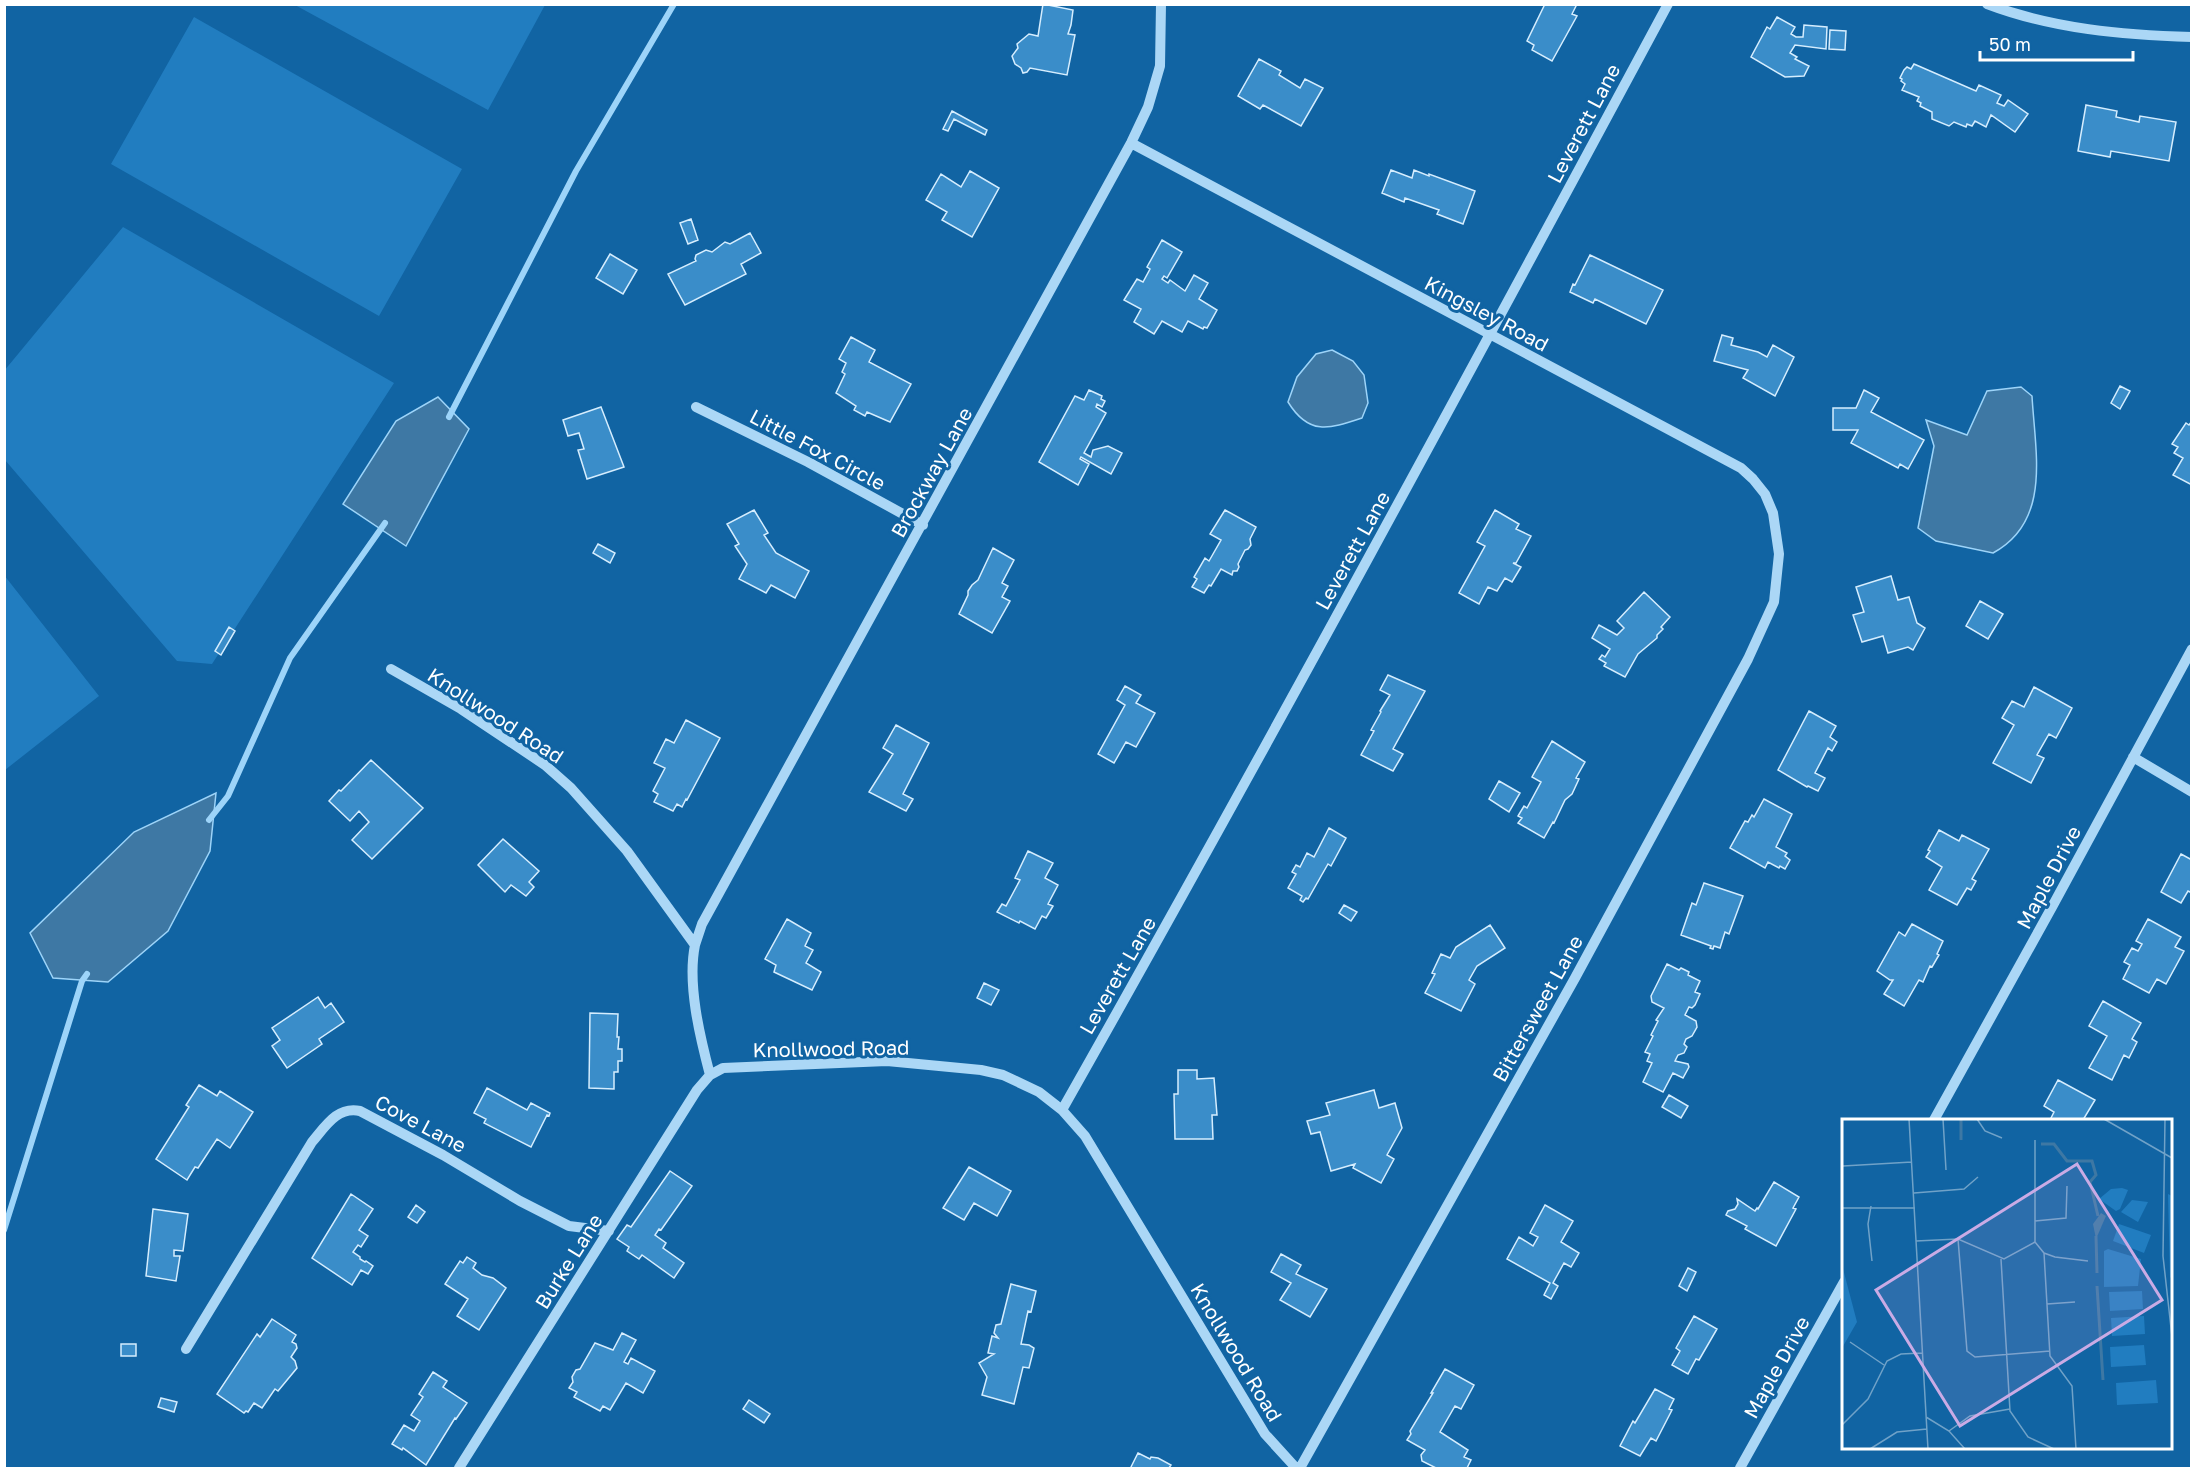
<svg xmlns="http://www.w3.org/2000/svg" width="2196" height="1473" font-family="'Golos Text',sans-serif">
<style>
.green{fill:#217dc0}
.water{fill:#3e78a4;stroke:#9dd4f9;stroke-width:1.5}
.lines{fill:none;stroke-linecap:round;stroke-linejoin:round}
.stream{stroke:#9dd4f9;stroke-width:6}
.building{fill:#3a8dc9;stroke:#d5edfe;stroke-width:1.5}
.minor{stroke:#abd7f6;stroke-width:10}
.labels{text-anchor:middle;dominant-baseline:central;stroke-width:6;stroke-linejoin:round;paint-order:stroke}
.street-label{font-size:20px;fill:#fff;stroke:#1164a3}
.inset-river{fill:none;stroke:#3e78a4;stroke-width:3}
.inset-road{fill:none;stroke:#70a2c8;stroke-width:1.5}
.view{fill:#caabe5;fill-opacity:0.15;stroke:#caabe5;stroke-width:3}
.inset-edge{fill:none;stroke:#fff;stroke-width:3}
</style>
<rect width="100%" height="100%" fill="#1164a3"/>
<path class="green" d="M 295,5 L 545,5 L 488,110 Z
M 194,17 L 462,169 L 379,316 L 111,164 Z
M 123,227 L 394,383 L 212,664 L 177,661 L 5,460 L 4,371 Z
M 4,575 L 99,696 L 5,770 L 4,770 Z"/>
<path class="water" d="M 1332,350 L 1353,361 L 1364,375 L 1368,403 L 1362,418 C 1329,429 1309,436 1288,402 L 1297,377 L 1316,354 Z
M 2021,387 L 2032,396 C 2035,452 2052,521 1993,553 L 1936,541 L 1918,528 L 1934,446 L 1926,420 L 1967,435 L 1987,391 Z
M 438,397 L 469,429 L 406,546 L 343,504 L 396,421 Z
M 216,793 L 210,851 L 168,931 L 108,982 L 53,978 L 30,933 L 134,832 Z"/>
<g class="lines">
<path class="stream" d="M 449,417 L 576,171 L 674,4
M 209,820 L 228,796 L 290,658 L 385,523
M 4,1230 L 82,981 L 87,974"/>
</g>
<path class="building" d="M 1043,4 L 1073,10 L 1071,25 L 1068,34 L 1075,35 L 1067,75 L 1030,68 L 1027,72 L 1023,73 L 1021,68 L 1015,64 L 1012,56 L 1018,48 L 1017,44 L 1029,34 L 1038,36 Z
M 1545,4 L 1577,4 L 1572,14 L 1577,16 L 1552,61 L 1532,50 L 1534,45 L 1527,41 Z
M 1777,17 L 1795,27 L 1791,34 L 1796,37 L 1803,37 L 1804,25 L 1827,27 L 1826,49 L 1795,45 L 1790,53 L 1797,57 L 1795,59 L 1809,66 L 1804,76 L 1785,77 L 1751,57 L 1767,27 L 1770,29 Z
M 1830,30 L 1846,31 L 1845,50 L 1829,49 Z
M 1259,59 L 1281,71 L 1279,75 L 1300,88 L 1305,79 L 1323,88 L 1301,126 L 1263,105 L 1260,109 L 1238,96 Z
M 1914,64 L 1976,91 L 1979,85 L 2001,95 L 1997,103 L 2004,106 L 2008,100 L 2028,114 L 2015,132 L 1991,115 L 1986,127 L 1975,121 L 1972,126 L 1967,124 L 1966,127 L 1954,122 L 1949,126 L 1932,119 L 1932,112 L 1920,106 L 1921,103 L 1917,101 L 1919,97 L 1902,90 L 1905,84 L 1901,81 L 1902,79 L 1900,78 L 1904,70 L 1907,67 L 1911,69 Z
M 2086,105 L 2117,111 L 2116,117 L 2139,122 L 2140,116 L 2176,122 L 2169,161 L 2111,151 L 2110,157 L 2078,151 Z
M 952,111 L 987,130 L 985,135 L 954,119 L 948,131 L 943,129 Z
M 1391,170 L 1412,178 L 1414,170 L 1429,176 L 1429,174 L 1475,191 L 1463,224 L 1437,214 L 1439,210 L 1405,198 L 1404,202 L 1382,193 Z
M 970,171 L 999,188 L 972,237 L 942,220 L 947,212 L 926,200 L 941,174 L 961,187 Z
M 691,219 L 698,240 L 688,244 L 680,223 Z
M 750,233 L 761,253 L 741,264 L 746,274 L 685,305 L 668,274 L 696,261 L 695,259 L 696,255 L 706,250 L 712,252 L 725,242 L 730,244 Z
M 1162,240 L 1182,252 L 1167,278 L 1164,276 L 1162,279 L 1168,283 L 1170,280 L 1185,291 L 1194,275 L 1208,283 L 1199,299 L 1217,310 L 1207,328 L 1204,327 L 1203,329 L 1188,321 L 1182,332 L 1162,321 L 1154,334 L 1134,322 L 1141,309 L 1124,300 L 1137,279 L 1143,282 L 1150,269 L 1147,267 Z
M 610,254 L 637,270 L 623,294 L 596,278 Z
M 1590,255 L 1663,290 L 1646,324 L 1595,299 L 1593,303 L 1570,292 L 1573,284 L 1575,285 Z
M 1722,335 L 1733,338 L 1731,345 L 1758,352 L 1767,357 L 1773,345 L 1794,357 L 1775,396 L 1743,378 L 1748,370 L 1714,361 Z
M 851,337 L 875,350 L 869,362 L 911,384 L 890,422 L 867,412 L 865,416 L 854,410 L 856,406 L 836,393 L 845,374 L 842,372 L 846,363 L 839,359 Z
M 2120,386 L 2130,391 L 2120,409 L 2111,403 Z
M 1089,390 L 1102,396 L 1101,399 L 1105,401 L 1102,407 L 1097,404 L 1096,407 L 1106,413 L 1084,453 L 1091,457 L 1093,450 L 1108,446 L 1122,453 L 1111,474 L 1081,457 L 1080,459 L 1089,464 L 1078,485 L 1039,462 L 1075,396 L 1084,400 Z
M 1864,390 L 1879,398 L 1871,412 L 1924,440 L 1908,469 L 1900,464 L 1898,468 L 1851,443 L 1858,430 L 1833,430 L 1833,408 L 1856,408 Z
M 601,407 L 624,467 L 587,479 L 578,450 L 584,449 L 579,433 L 568,436 L 563,420 Z
M 2192,421 L 2192,485 L 2173,475 L 2183,458 L 2174,453 L 2178,447 L 2172,444 L 2186,423 L 2189,425 Z
M 754,510 L 768,533 L 764,535 L 776,553 L 809,571 L 795,598 L 771,585 L 766,593 L 739,579 L 747,564 L 735,546 L 739,544 L 727,524 Z
M 1225,510 L 1256,527 L 1250,539 L 1251,545 L 1248,549 L 1245,550 L 1238,564 L 1239,567 L 1237,571 L 1233,571 L 1232,575 L 1221,569 L 1211,586 L 1209,585 L 1204,593 L 1192,587 L 1197,579 L 1194,577 L 1205,558 L 1209,561 L 1221,540 L 1210,534 Z
M 1495,510 L 1519,524 L 1516,529 L 1531,536 L 1516,563 L 1513,563 L 1521,567 L 1512,582 L 1505,578 L 1497,591 L 1488,587 L 1479,604 L 1459,593 L 1485,546 L 1477,542 Z
M 598,544 L 615,553 L 610,563 L 593,553 Z
M 993,548 L 1014,560 L 1002,583 L 1008,586 L 1002,597 L 1010,601 L 992,633 L 959,614 L 968,595 L 968,591 L 972,585 L 978,580 Z
M 1891,576 L 1898,600 L 1909,597 L 1917,623 L 1925,628 L 1913,650 L 1908,647 L 1888,653 L 1883,636 L 1862,642 L 1853,615 L 1864,612 L 1856,587 Z
M 1644,592 L 1670,617 L 1661,627 L 1663,629 L 1657,635 L 1657,638 L 1638,654 L 1625,677 L 1604,666 L 1606,663 L 1599,659 L 1602,655 L 1605,657 L 1610,649 L 1592,638 L 1599,625 L 1617,635 L 1624,628 L 1617,621 Z
M 1980,601 L 2003,614 L 1988,639 L 1966,626 Z
M 229,627 L 235,631 L 221,655 L 215,651 Z
M 1388,675 L 1425,691 L 1393,749 L 1403,754 L 1393,771 L 1361,755 L 1374,731 L 1371,730 L 1381,712 L 1380,711 L 1390,695 L 1380,690 Z
M 1125,686 L 1141,695 L 1136,703 L 1155,713 L 1136,747 L 1126,742 L 1114,763 L 1098,754 L 1125,705 L 1117,700 Z
M 2034,687 L 2072,708 L 2056,738 L 2049,734 L 2037,755 L 2044,758 L 2031,783 L 1993,763 L 2014,725 L 2002,718 L 2012,701 L 2024,707 Z
M 1809,711 L 1836,726 L 1830,737 L 1837,742 L 1832,751 L 1828,748 L 1815,773 L 1825,778 L 1818,791 L 1808,786 L 1807,787 L 1778,770 Z
M 686,720 L 720,738 L 687,800 L 686,799 L 682,807 L 677,804 L 673,811 L 654,802 L 658,794 L 653,791 L 665,768 L 654,763 L 666,739 L 674,743 Z
M 896,725 L 929,743 L 903,794 L 913,799 L 906,811 L 869,792 L 893,754 L 883,748 Z
M 1552,741 L 1585,762 L 1576,778 L 1579,779 L 1572,794 L 1565,800 L 1554,823 L 1553,822 L 1544,838 L 1518,823 L 1522,818 L 1518,816 L 1524,806 L 1527,808 L 1541,782 L 1532,777 Z
M 371,760 L 423,808 L 372,859 L 352,840 L 369,822 L 359,811 L 350,821 L 329,801 L 339,790 L 341,791 Z
M 1499,781 L 1520,793 L 1509,812 L 1489,799 Z
M 1764,799 L 1792,814 L 1776,847 L 1787,853 L 1785,856 L 1790,860 L 1785,869 L 1780,866 L 1779,868 L 1768,862 L 1765,868 L 1730,848 L 1745,821 L 1748,822 L 1752,815 L 1754,817 Z
M 1329,828 L 1346,838 L 1331,866 L 1328,864 L 1308,899 L 1306,898 L 1303,902 L 1300,900 L 1302,896 L 1288,888 L 1296,874 L 1292,872 L 1296,865 L 1300,867 L 1307,853 L 1314,857 Z
M 1939,830 L 1959,841 L 1962,835 L 1989,849 L 1972,879 L 1976,881 L 1971,890 L 1967,888 L 1957,905 L 1929,890 L 1942,867 L 1926,857 L 1930,851 L 1928,850 Z
M 503,839 L 539,871 L 529,882 L 534,887 L 526,896 L 511,885 L 505,892 L 478,865 Z
M 1028,851 L 1053,863 L 1045,878 L 1058,885 L 1048,904 L 1053,906 L 1046,918 L 1042,916 L 1035,929 L 1020,921 L 1019,923 L 997,912 L 1002,904 L 1006,906 L 1020,880 L 1015,878 Z
M 2181,854 L 2192,860 L 2192,893 L 2188,891 L 2181,903 L 2161,892 Z
M 1704,883 L 1743,896 L 1729,934 L 1725,932 L 1720,948 L 1714,946 L 1713,949 L 1710,948 L 1711,946 L 1681,935 L 1692,903 L 1696,905 Z
M 1344,905 L 1357,912 L 1351,921 L 1339,913 Z
M 787,919 L 811,933 L 805,946 L 813,950 L 806,963 L 821,972 L 812,990 L 774,972 L 776,965 L 765,959 Z
M 2148,919 L 2181,937 L 2175,947 L 2184,951 L 2166,984 L 2157,979 L 2149,993 L 2123,979 L 2130,965 L 2124,962 L 2132,948 L 2138,951 L 2142,944 L 2136,941 Z
M 1912,924 L 1943,941 L 1937,954 L 1939,955 L 1932,967 L 1930,966 L 1923,982 L 1919,980 L 1904,1006 L 1884,994 L 1893,980 L 1890,980 L 1877,971 L 1899,932 L 1905,936 Z
M 1490,925 L 1505,948 L 1477,966 L 1469,980 L 1475,984 L 1461,1011 L 1425,993 L 1435,974 L 1432,973 L 1441,954 L 1450,958 L 1456,947 Z
M 1667,964 L 1679,970 L 1681,968 L 1689,972 L 1688,975 L 1700,981 L 1695,992 L 1700,994 L 1695,1005 L 1692,1008 L 1689,1007 L 1685,1015 L 1696,1021 L 1697,1027 L 1692,1036 L 1686,1039 L 1684,1044 L 1687,1047 L 1684,1053 L 1678,1055 L 1675,1061 L 1688,1064 L 1689,1067 L 1683,1078 L 1673,1073 L 1663,1092 L 1643,1082 L 1652,1063 L 1647,1061 L 1650,1054 L 1645,1052 L 1653,1036 L 1651,1035 L 1658,1021 L 1656,1020 L 1664,1008 L 1652,1002 L 1651,996 Z
M 984,983 L 999,990 L 991,1005 L 977,998 Z
M 318,997 L 325,1008 L 331,1003 L 344,1022 L 319,1039 L 322,1044 L 287,1068 L 272,1046 L 280,1040 L 272,1028 Z
M 2103,1001 L 2141,1023 L 2132,1039 L 2137,1042 L 2129,1058 L 2124,1055 L 2112,1080 L 2089,1068 L 2107,1036 L 2089,1026 Z
M 590,1013 L 618,1014 L 617,1037 L 619,1037 L 618,1049 L 622,1049 L 622,1061 L 618,1061 L 618,1072 L 614,1072 L 614,1089 L 589,1088 Z
M 1178,1070 L 1197,1070 L 1197,1079 L 1214,1078 L 1217,1115 L 1212,1115 L 1213,1139 L 1175,1139 L 1174,1094 L 1178,1094 Z
M 2058,1080 L 2095,1100 L 2083,1120 L 2050,1120 L 2054,1112 L 2044,1106 Z
M 199,1085 L 217,1096 L 220,1091 L 253,1112 L 230,1148 L 217,1139 L 198,1168 L 195,1167 L 187,1180 L 156,1159 L 189,1107 L 186,1105 Z
M 487,1088 L 527,1110 L 531,1103 L 550,1113 L 549,1116 L 547,1115 L 531,1147 L 484,1123 L 486,1119 L 474,1113 Z
M 1374,1090 L 1379,1108 L 1395,1103 L 1402,1128 L 1387,1155 L 1394,1159 L 1381,1183 L 1353,1168 L 1355,1164 L 1331,1171 L 1320,1132 L 1311,1134 L 1307,1121 L 1330,1115 L 1326,1103 Z
M 1669,1095 L 1688,1106 L 1681,1118 L 1662,1107 Z
M 969,1167 L 1011,1191 L 997,1216 L 974,1203 L 964,1220 L 943,1208 Z
M 670,1171 L 692,1186 L 661,1230 L 659,1229 L 655,1235 L 666,1243 L 663,1248 L 684,1263 L 674,1278 L 642,1255 L 639,1259 L 627,1251 L 629,1247 L 617,1239 L 627,1225 L 631,1227 Z
M 1774,1182 L 1799,1197 L 1793,1208 L 1796,1209 L 1776,1246 L 1745,1229 L 1747,1226 L 1726,1215 L 1728,1211 L 1735,1209 L 1738,1204 L 1737,1199 L 1755,1211 L 1757,1208 L 1758,1209 Z
M 351,1194 L 373,1209 L 359,1230 L 368,1236 L 361,1247 L 358,1245 L 353,1252 L 360,1257 L 360,1259 L 365,1262 L 366,1261 L 373,1266 L 368,1274 L 361,1270 L 352,1285 L 312,1258 Z
M 416,1205 L 425,1212 L 417,1223 L 408,1217 Z
M 1545,1205 L 1573,1221 L 1561,1242 L 1579,1253 L 1571,1267 L 1564,1263 L 1553,1283 L 1558,1286 L 1551,1299 L 1544,1295 L 1550,1283 L 1507,1259 L 1519,1237 L 1533,1246 L 1538,1237 L 1530,1233 Z
M 153,1209 L 188,1214 L 183,1251 L 174,1250 L 174,1256 L 180,1256 L 176,1281 L 146,1276 Z
M 1281,1254 L 1301,1265 L 1296,1274 L 1327,1289 L 1310,1317 L 1280,1300 L 1291,1283 L 1271,1272 Z
M 467,1257 L 476,1263 L 473,1268 L 482,1275 L 493,1278 L 506,1288 L 479,1330 L 457,1316 L 468,1299 L 445,1284 L 460,1261 L 463,1263 Z
M 1688,1268 L 1696,1272 L 1687,1291 L 1679,1286 Z
M 1011,1284 L 1036,1291 L 1031,1312 L 1028,1311 L 1021,1344 L 1029,1345 L 1034,1348 L 1029,1368 L 1023,1367 L 1014,1404 L 982,1395 L 987,1377 L 979,1363 L 994,1354 L 988,1353 L 992,1336 L 998,1338 L 994,1333 L 996,1325 L 1001,1324 Z
M 1694,1316 L 1717,1329 L 1699,1360 L 1696,1359 L 1688,1374 L 1672,1365 L 1680,1351 L 1676,1348 Z
M 272,1319 L 296,1335 L 292,1342 L 296,1344 L 297,1348 L 291,1357 L 295,1361 L 297,1368 L 278,1391 L 275,1389 L 262,1408 L 254,1403 L 248,1412 L 246,1411 L 244,1413 L 217,1394 L 257,1334 L 260,1337 Z
M 622,1333 L 636,1340 L 624,1362 L 628,1364 L 631,1358 L 655,1371 L 643,1393 L 626,1383 L 610,1410 L 603,1406 L 600,1411 L 574,1397 L 577,1392 L 569,1388 L 573,1382 L 572,1377 L 576,1370 L 580,1369 L 595,1343 L 613,1350 Z
M 121,1344 L 136,1344 L 136,1356 L 121,1356 Z
M 1445,1369 L 1474,1385 L 1461,1409 L 1455,1406 L 1440,1432 L 1468,1450 L 1464,1457 L 1471,1460 L 1467,1468 L 1436,1468 L 1422,1461 L 1421,1455 L 1425,1450 L 1407,1440 L 1411,1434 L 1410,1431 L 1433,1393 L 1431,1393 Z
M 433,1372 L 447,1381 L 443,1387 L 467,1403 L 456,1419 L 455,1418 L 426,1465 L 403,1448 L 402,1450 L 392,1444 L 404,1425 L 414,1431 L 420,1421 L 411,1415 L 423,1397 L 419,1394 Z
M 1655,1389 L 1674,1399 L 1669,1409 L 1672,1410 L 1656,1441 L 1651,1438 L 1640,1456 L 1620,1446 L 1633,1421 L 1635,1423 Z
M 161,1398 L 177,1402 L 174,1412 L 158,1407 Z
M 749,1400 L 770,1414 L 764,1423 L 743,1409 Z
M 1138,1453 L 1150,1459 L 1151,1457 L 1158,1458 L 1171,1465 L 1169,1468 L 1134,1468 L 1131,1467 Z"/>
<g class="lines">
<path class="minor" d="M 1987,4 C 2053,29 2123,35 2192,37
M 1131,143 L 1741,468 L 1753,479 L 1765,494 L 1773,513 L 1779,554 L 1774,602 L 1748,659 L 1575,978 L 1300,1468
M 696,407 L 808,462 L 923,525
M 391,669 L 461,709 L 545,765 L 571,788 L 627,851 L 695,945 C 687,984 700,1037 710,1075
M 2133,757 L 2192,792
M 695,945 L 702,924 L 1131,143 L 1148,107 L 1160,66 L 1161,4
M 1062,1110 C 1269,744 1469,374 1668,4
M 1934,1120 L 2052,907 L 2192,649
M 186,1349 L 312,1142 C 325,1127 337,1106 360,1111 L 443,1155 L 520,1201 L 569,1226 L 609,1231
M 459,1468 L 697,1090 L 710,1075 L 723,1068 L 887,1061 L 981,1070 L 1003,1075 L 1039,1092 L 1062,1110 L 1085,1136 L 1265,1434 L 1296,1468
M 1740,1468 L 1844,1282"/>
</g>
<g class="labels">
<g class="street-label">
<text transform="translate(1583 123) rotate(-62)">Leverett Lane</text>
<text transform="translate(1487 313) rotate(28)">Kingsley Road</text>
<text transform="translate(818 449) rotate(28)">Little Fox Circle</text>
<text transform="translate(931 472) rotate(-61)">Brockway Lane</text>
<text transform="translate(1352 550) rotate(-61)">Leverett Lane</text>
<text transform="translate(496 715) rotate(33)">Knollwood Road</text>
<text transform="translate(2048 877) rotate(-62)">Maple Drive</text>
<text transform="translate(1117 975) rotate(-60)">Leverett Lane</text>
<text transform="translate(1537 1008) rotate(-61)">Bittersweet Lane</text>
<text transform="translate(831 1048) rotate(-1)">Knollwood Road</text>
<text transform="translate(421 1123) rotate(28)">Cove Lane</text>
<text transform="translate(568 1261) rotate(-58)">Burke Lane</text>
<text transform="translate(1237 1352) rotate(59)">Knollwood Road</text>
<text transform="translate(1776 1367) rotate(-61)">Maple Drive</text>
</g>
</g>
<g transform="translate(1842 1119)">
<rect width="330" height="330" fill="#1164a3"/>
<path d="M 280,69 L 286,71 L 278,90 L 274,92 L 257,80 L 269,70 ZM 326,75 L 330,77 L 330,160 L 328,158 ZM 290,81 L 306,83 L 296,103 L 279,93 ZM 277,105 L 309,116 L 302,134 L 271,122 ZM 266,130 L 299,140 L 296,167 L 262,168 L 262,132 ZM 0,146 L 15,203 L 0,229 ZM 300,172 L 301,190 L 268,192 L 267,173 ZM 302,197 L 303,215 L 270,217 L 269,199 ZM 302,226 L 304,246 L 269,248 L 268,228 ZM 314,261 L 316,284 L 275,286 L 274,264 Z" fill="#217dc0"/>
<path d="M 259,94 L 264,97 L 254,120 L 251,105 Z" fill="#3e78a4"/>
<path class="inset-river" d="M 119,0 L 119,21M 199,25 L 212,25 L 225,42 L 250,42 L 254,56 L 248,63 L 256,97M 254,117 L 255,154M 255,167 L 261,261"/>
<path class="inset-road" d="M 67,0 L 86,330M 101,0 L 104,51M 135,0 L 143,12 L 160,19M 262,0 L 330,39M 323,0 L 321,137 L 330,218M 1,47 L 70,43M 72,74 L 122,70 L 136,58M 29,87 L 26,105 L 30,142M 0,89 L 73,89M 193,102 L 224,99 L 225,67M 116,120 L 125,232 L 133,238 L 208,232M 74,122 L 116,120 L 162,140 L 193,123M 193,123 L 193,21M 193,123 L 202,134 L 213,138 L 246,142M 202,134 L 208,237 L 230,267 L 234,330M 159,140 L 168,292 L 186,318 L 212,330M 205,185 L 233,183M 8,223 L 42,246M 84,298 L 107,312 L 123,330M 0,306 L 26,280 L 45,242 L 59,235 L 80,234M 107,312 L 128,297 L 168,290M 28,330 L 55,313 L 85,310"/>
<path class="view" d="M 235,45 L 320,181 L 118,307 L 34,171 Z"/>
<rect width="330" height="330" class="inset-edge"/>
</g>
<rect width="2196" height="1473" fill="none" stroke="#ffffff" stroke-width="12"/>
<path d="M1980 51v9h153v-9" fill="none" stroke="#ffffff" stroke-width="3"/>
<text x="1989" y="51" font-size="18" fill="#ffffff" stroke="#1164a3" stroke-width="4.5" paint-order="stroke">50 m</text>
</svg>
